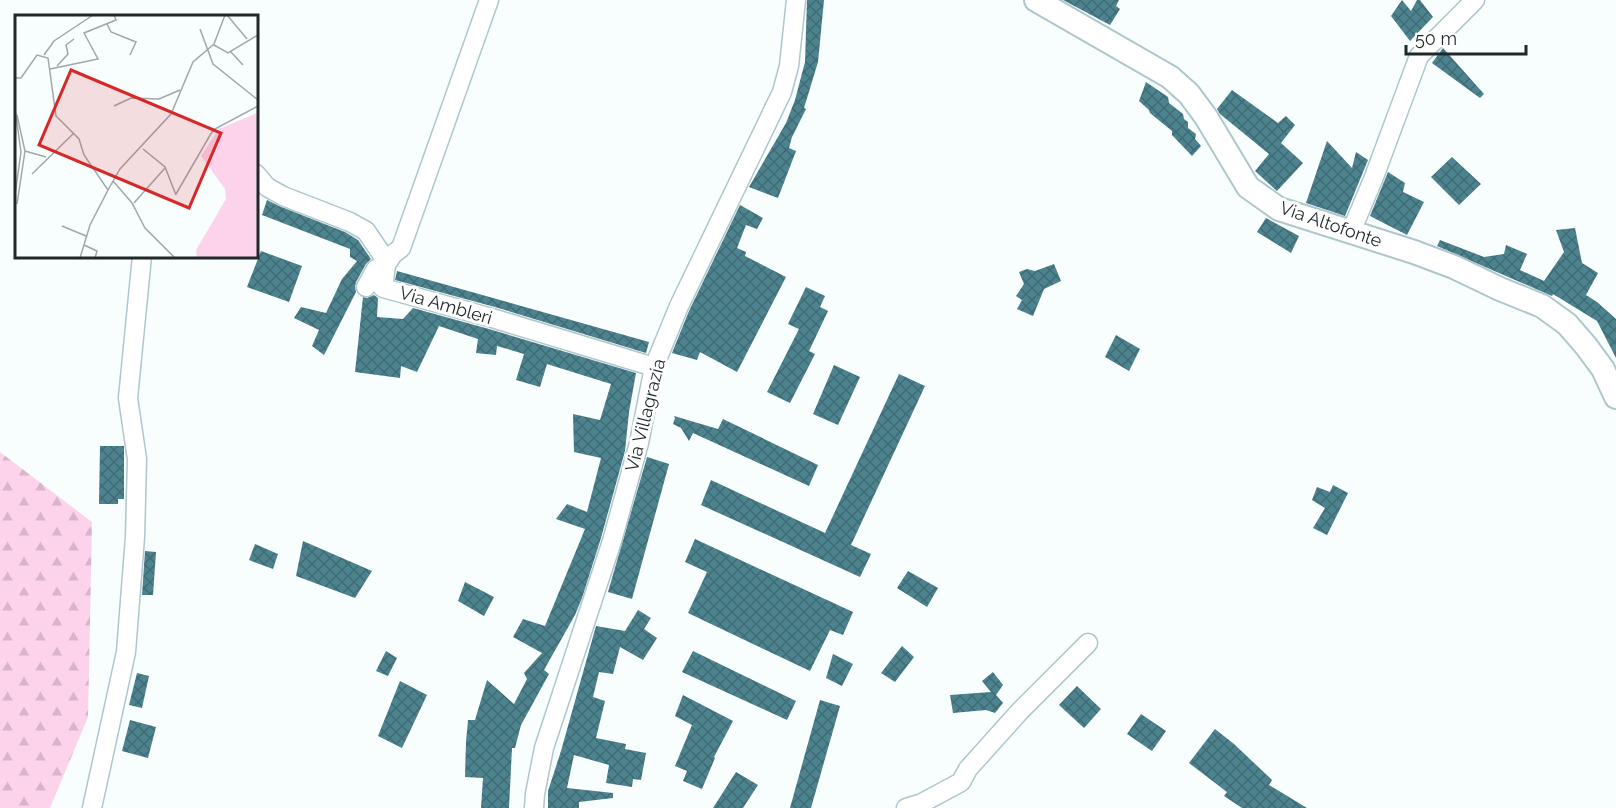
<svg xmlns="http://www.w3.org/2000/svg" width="1616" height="808" font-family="Raleway,sans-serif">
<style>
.forest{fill:url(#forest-firs)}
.building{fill:url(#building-cross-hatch)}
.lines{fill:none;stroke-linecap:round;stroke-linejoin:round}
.minor-casing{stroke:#aec7cc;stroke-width:21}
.major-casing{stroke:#aec7cc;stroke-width:26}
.minor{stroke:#fff;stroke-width:18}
.major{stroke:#fff;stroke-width:22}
.labels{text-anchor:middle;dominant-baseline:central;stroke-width:6;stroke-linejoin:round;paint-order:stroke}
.street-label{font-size:18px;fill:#1f292b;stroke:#fff}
.inset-road{fill:none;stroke:#a1a8aa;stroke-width:1.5}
.view{fill:#d62828;fill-opacity:0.15;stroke:#d62828;stroke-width:3}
.inset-edge{fill:none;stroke:#1f292b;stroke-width:3}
</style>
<defs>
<pattern id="forest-firs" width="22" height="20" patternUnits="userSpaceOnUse" patternTransform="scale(1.5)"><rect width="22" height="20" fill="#fdd3ec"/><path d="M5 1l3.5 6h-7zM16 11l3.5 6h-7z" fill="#d8b5cb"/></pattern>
<pattern id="building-cross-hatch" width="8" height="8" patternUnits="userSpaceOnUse" patternTransform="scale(1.5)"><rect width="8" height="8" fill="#4d838e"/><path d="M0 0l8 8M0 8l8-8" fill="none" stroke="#3f6b74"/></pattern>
</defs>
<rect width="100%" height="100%" fill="#f8fdfe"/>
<path class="forest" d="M 0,452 L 92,522 L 88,717 L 50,808 L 0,808 Z"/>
<path class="building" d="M 807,0 L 824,0 L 818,62 L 804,108 L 806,109 L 792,137 L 789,148 L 796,151 L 778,198 L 749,187 L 786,123 L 795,100 L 805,62 Z
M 1063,0 L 1119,0 L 1116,6 L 1120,9 L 1110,25 Z
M 1402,0 L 1411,11 L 1417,0 L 1420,0 L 1433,17 L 1410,41 L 1391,16 Z
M 1443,48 L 1484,94 L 1480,98 L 1432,63 Z
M 1146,82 L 1168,97 L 1169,103 L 1183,114 L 1184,119 L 1188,122 L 1188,128 L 1196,134 L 1195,139 L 1201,146 L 1192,156 L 1172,135 L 1172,131 L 1150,113 L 1149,110 L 1139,101 Z
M 1232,90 L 1278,123 L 1286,116 L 1295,125 L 1281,143 L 1303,163 L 1277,191 L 1255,171 L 1269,154 L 1220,114 L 1217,109 Z
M 1327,141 L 1352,168 L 1356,152 L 1368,160 L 1345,216 L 1306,203 Z
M 1452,157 L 1481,184 L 1459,205 L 1431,177 Z
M 1388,172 L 1405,183 L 1403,192 L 1424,202 L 1407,235 L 1370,216 Z
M 267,200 L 279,206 L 345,232 L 358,240 L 371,259 L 366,264 L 356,282 L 355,287 L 356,292 L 324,355 L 312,346 L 319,330 L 294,318 L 301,307 L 326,313 L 342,279 L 357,261 L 350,257 L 350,249 L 262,215 Z
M 740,205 L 763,218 L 757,229 L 746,225 L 737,248 L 746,252 L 745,256 L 786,277 L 737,372 L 700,352 L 697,360 L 672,353 L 689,311 Z
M 1266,218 L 1299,236 L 1291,253 L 1257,232 Z
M 1575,228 L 1582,263 L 1598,273 L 1586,295 L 1597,302 L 1616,319 L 1616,358 L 1597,321 L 1553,294 L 1552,296 L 1437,246 L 1440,240 L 1484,257 L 1504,254 L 1506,245 L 1527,254 L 1520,270 L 1544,281 L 1564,252 L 1556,230 Z
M 261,251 L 302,266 L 289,302 L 247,287 Z
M 1054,264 L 1061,281 L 1044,289 L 1033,316 L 1017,309 L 1022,300 L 1016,296 L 1024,284 L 1019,272 L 1027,269 L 1035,271 Z
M 397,271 L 649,342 L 646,353 L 495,307 L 395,280 Z
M 806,287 L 825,296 L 820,307 L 828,311 L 809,351 L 815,354 L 790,403 L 767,392 L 799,329 L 788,324 Z
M 374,295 L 378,298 L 377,317 L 403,319 L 413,308 L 489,329 L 636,373 L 629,412 L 625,451 L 601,538 L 582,598 L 575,615 L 544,670 L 549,674 L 521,725 L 515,748 L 512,748 L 509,808 L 481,808 L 483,778 L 465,777 L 466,742 L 468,720 L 475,720 L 487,680 L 514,704 L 527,679 L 524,673 L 542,653 L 513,637 L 523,619 L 545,626 L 585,529 L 556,519 L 567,504 L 587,512 L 601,458 L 574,452 L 573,414 L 600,420 L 611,384 L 547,364 L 540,387 L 516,380 L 524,354 L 497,346 L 496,355 L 476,353 L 478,339 L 439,326 L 417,372 L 401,366 L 400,378 L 355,372 L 363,297 L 367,298 Z
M 1116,335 L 1140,349 L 1129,371 L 1105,357 Z
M 834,365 L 860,377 L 838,425 L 813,414 Z
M 899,374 L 925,386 L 851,545 L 871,554 L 860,577 L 701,505 L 711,480 L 825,533 Z
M 674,416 L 718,429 L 723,419 L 818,465 L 809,486 L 693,433 L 689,441 L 681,428 L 673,424 L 675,418 Z
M 100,446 L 124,446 L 124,499 L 118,499 L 118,504 L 99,504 Z
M 647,457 L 669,464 L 632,599 L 608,592 Z
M 1333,485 L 1348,493 L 1327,535 L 1313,528 L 1325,508 L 1312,500 L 1317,487 L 1330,492 Z
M 695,539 L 853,612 L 843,635 L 830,630 L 810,671 L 688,613 L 707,572 L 685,562 Z
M 303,541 L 372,571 L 355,598 L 296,576 Z
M 255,544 L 278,554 L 273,569 L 249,560 Z
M 145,551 L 156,552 L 153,595 L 142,595 Z
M 908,571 L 938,588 L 927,607 L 897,588 Z
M 465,582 L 494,597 L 484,616 L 458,601 Z
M 638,610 L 651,618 L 644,629 L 657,638 L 643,660 L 620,647 L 613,674 L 599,672 L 593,697 L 605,701 L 596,738 L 626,744 L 625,749 L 646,753 L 641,780 L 633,779 L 632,787 L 606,783 L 609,765 L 574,755 L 567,788 L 613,793 L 613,798 L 579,802 L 579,808 L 548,808 L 548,791 L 561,751 L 596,626 L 625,631 Z
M 902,646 L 914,657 L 895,682 L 881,673 Z
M 386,651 L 397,658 L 388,676 L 376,671 Z
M 693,651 L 796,701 L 787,720 L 682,672 Z
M 833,654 L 853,664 L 842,686 L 826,678 Z
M 993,672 L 1003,685 L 996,695 L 1003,703 L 995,713 L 986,710 L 953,713 L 950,695 L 991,692 L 982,681 Z
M 137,673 L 149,676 L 142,708 L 129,705 Z
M 400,681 L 427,695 L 402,748 L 378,736 Z
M 1077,686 L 1101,709 L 1084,728 L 1059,705 Z
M 683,695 L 733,721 L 714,757 L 715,758 L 702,789 L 683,781 L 687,771 L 675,766 L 692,725 L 675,716 Z
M 820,700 L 840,706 L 811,808 L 790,808 Z
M 1141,714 L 1166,731 L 1152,751 L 1127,734 Z
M 130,720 L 156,727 L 148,758 L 122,751 Z
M 1215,729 L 1234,744 L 1272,780 L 1269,785 L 1307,808 L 1242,808 L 1224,796 L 1227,792 L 1189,763 Z
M 736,772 L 758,785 L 743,808 L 713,808 Z"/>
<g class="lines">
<defs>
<path id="minor" d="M 256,174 L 267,187 L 283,196 L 350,222 L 366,231 L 381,253 L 386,265 L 383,288 L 492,318 L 654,367
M 1351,232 L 1374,177 L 1419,56 L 1475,0
M 366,287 L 376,269 L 386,265 L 393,254 L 401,248 L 489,0
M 92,808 L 126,652 L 135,537 L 137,459 L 128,398 L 142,256
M 534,808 L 535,794 L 544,748 L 612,541 L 639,443 L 654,367 L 679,306 L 782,92 L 789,66 L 796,0
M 906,808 L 922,803 L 961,782 L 968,769 L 1020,711 L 1088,643"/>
<path id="major" d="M 1036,0 L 1170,77 L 1189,94 L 1206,117 L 1248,187 L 1279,209 L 1414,252 L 1454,267 L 1500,289 L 1542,306 L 1567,324 L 1586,346 L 1603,369 L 1616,397"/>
</defs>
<use href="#minor" class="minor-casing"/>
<use href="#major" class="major-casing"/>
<use href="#minor" class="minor"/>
<use href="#major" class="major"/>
</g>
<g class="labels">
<g class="street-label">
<text transform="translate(1331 224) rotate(19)">Via Altofonte</text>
<text transform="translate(446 305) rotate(16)">Via Ambleri</text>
<text transform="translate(645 415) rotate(-76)">Via Villagrazia</text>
</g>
</g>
<g transform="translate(15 15)">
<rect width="243" height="243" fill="#f8fdfe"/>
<path d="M 242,98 L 243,243 L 182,243 L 181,235 L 211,184 L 210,174 L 186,141 L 204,114 Z" fill="#fdd3ec"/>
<path class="inset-road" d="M 212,0 L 232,24M 92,9 L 96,17 L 121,27 L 115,40M 185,14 L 198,49 L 243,85M 199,30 L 213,38 L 243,20M 215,36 L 228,50M 29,40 L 39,26 L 78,0M 42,51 L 53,39 L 51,30 L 59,24M 35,54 L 83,44 L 69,18 L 101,5 L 99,0M 0,63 L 6,63 L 22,40 L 33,43 L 41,101 L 64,124 L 69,140 L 93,175 L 75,210 L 65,243M 99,91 L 116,83 L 144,84 L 165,75M 0,94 L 6,137 L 0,180M 2,100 L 10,136 L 2,189M 128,134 L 150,152 L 161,180M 10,136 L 31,142M 17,159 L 58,119M 98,166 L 117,188 L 130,213 L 160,243M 93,175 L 105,154 L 156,99 L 178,47 L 199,29 L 210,0M 161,179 L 198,115 L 243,91M 119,188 L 150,153M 47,211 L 71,221M 69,230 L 82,236 L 80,243"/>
<path class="view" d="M 56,55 L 206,118 L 174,193 L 24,130 Z"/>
<rect width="243" height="243" class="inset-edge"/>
</g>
<path d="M1406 45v9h120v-9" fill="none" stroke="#1f292b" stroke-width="3"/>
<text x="1415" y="45" font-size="18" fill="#1f292b" stroke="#ffffff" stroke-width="4.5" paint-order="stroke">50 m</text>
</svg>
